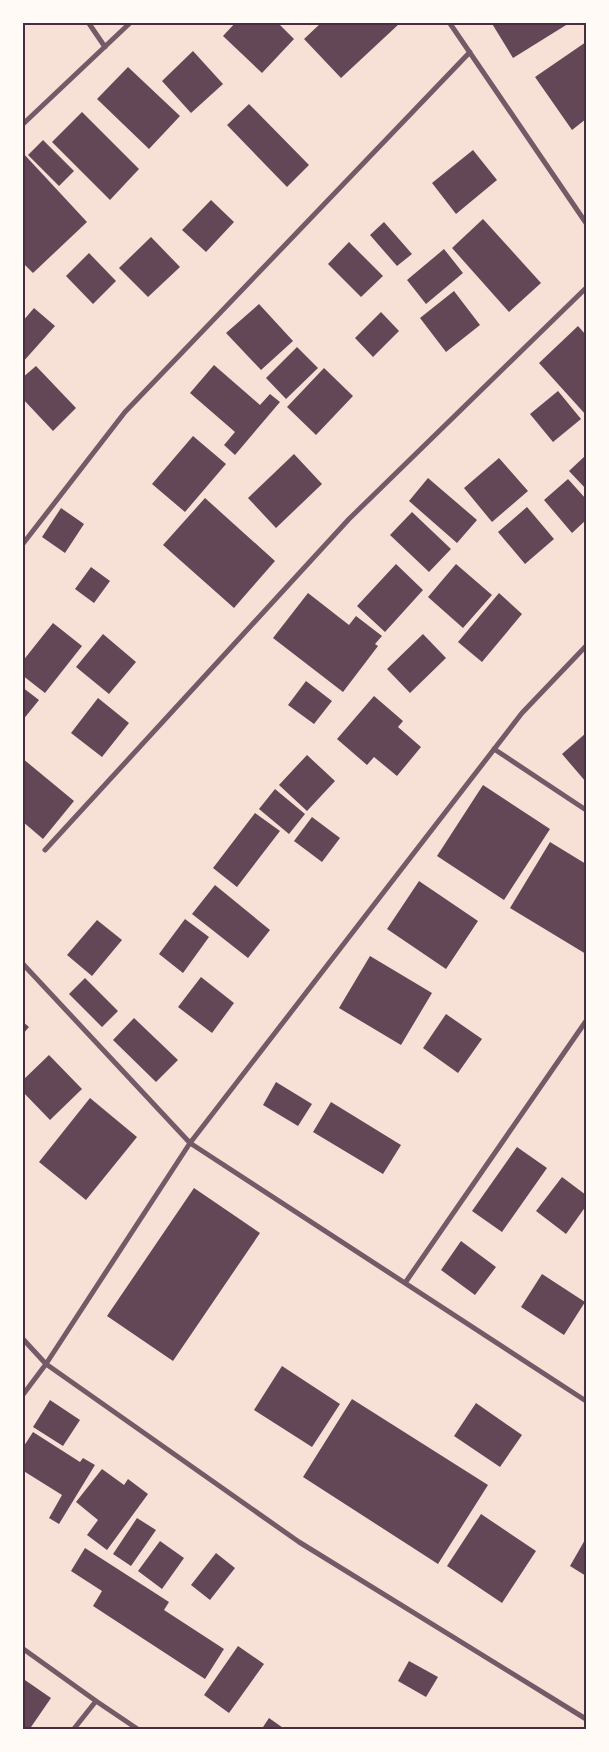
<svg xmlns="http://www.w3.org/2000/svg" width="609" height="1752" font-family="Overpass,sans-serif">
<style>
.building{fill:#644757}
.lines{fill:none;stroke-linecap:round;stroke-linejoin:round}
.minor{stroke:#755966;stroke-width:5}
.neatline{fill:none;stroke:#4a2c40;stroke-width:2}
</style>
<rect width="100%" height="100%" fill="#f7e1d7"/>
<path class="building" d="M 236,22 L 277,22 L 294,39 L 262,73 L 223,36 Z
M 322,22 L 397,22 L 399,24 L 341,78 L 304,39 Z
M 491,22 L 571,22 L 513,58 Z
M 586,42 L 586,119 L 572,130 L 535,77 Z
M 193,51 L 223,84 L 191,113 L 162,81 Z
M 128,67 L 180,116 L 149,149 L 97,99 Z
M 249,104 L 309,165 L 287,187 L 227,125 Z
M 82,112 L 139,169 L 110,200 L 52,142 Z
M 43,140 L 74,171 L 59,186 L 28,155 Z
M 473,150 L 497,180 L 456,214 L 432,183 Z
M 22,152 L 87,222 L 33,273 L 22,262 Z
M 211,200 L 234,222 L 206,252 L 182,230 Z
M 483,219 L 541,283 L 509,312 L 452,248 Z
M 384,222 L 412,254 L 397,266 L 370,235 Z
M 151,237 L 180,267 L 148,297 L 119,268 Z
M 349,242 L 383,276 L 361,297 L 328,264 Z
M 444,249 L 463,273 L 426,304 L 407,280 Z
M 89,253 L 116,281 L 93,304 L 66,276 Z
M 454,291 L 480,325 L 446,352 L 420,318 Z
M 259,304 L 293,341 L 261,370 L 226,333 Z
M 34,308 L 55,326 L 22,363 L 22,322 Z
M 381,312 L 399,331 L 373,357 L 355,338 Z
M 578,326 L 586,335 L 586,415 L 539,363 Z
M 297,347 L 318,368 L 286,399 L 266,378 Z
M 214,365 L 260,405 L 270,394 L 280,402 L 235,455 L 224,445 L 235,432 L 190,393 Z
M 36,366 L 76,408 L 53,431 L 22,398 L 22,378 Z
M 324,368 L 353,396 L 316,435 L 287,407 Z
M 558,391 L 581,419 L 553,442 L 530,414 Z
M 193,436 L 226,464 L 185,512 L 152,484 Z
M 294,454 L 322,484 L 276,528 L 248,498 Z
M 586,455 L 586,489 L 569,471 Z
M 499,458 L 528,491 L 492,522 L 464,488 Z
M 428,478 L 477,520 L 457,543 L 409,501 Z
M 568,479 L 586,499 L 586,520 L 572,533 L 544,500 Z
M 205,498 L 275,561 L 234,608 L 163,545 Z
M 527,507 L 554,539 L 525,564 L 498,532 Z
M 61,508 L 84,524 L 65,553 L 42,537 Z
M 412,512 L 451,549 L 429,572 L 390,535 Z
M 396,564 L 423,590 L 385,632 L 357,606 Z
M 456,564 L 492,595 L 463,628 L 428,597 Z
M 91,567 L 110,581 L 94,603 L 75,589 Z
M 308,593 L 349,625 L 356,616 L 382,636 L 375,644 L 378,646 L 343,692 L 273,638 Z
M 499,593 L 522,614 L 482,662 L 458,642 Z
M 53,623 L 82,646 L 45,693 L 22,675 L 22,662 Z
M 103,634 L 136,662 L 109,694 L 76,667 Z
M 423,634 L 446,658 L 410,693 L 387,669 Z
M 306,681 L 332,701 L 314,724 L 288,705 Z
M 22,687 L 39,700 L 22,721 Z
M 374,696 L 403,721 L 398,727 L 421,747 L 397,776 L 374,757 L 367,765 L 337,739 Z
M 98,698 L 129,723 L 102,757 L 71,733 Z
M 586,733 L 586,782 L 562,754 Z
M 307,755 L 335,781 L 307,811 L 279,785 Z
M 22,758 L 74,801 L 43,839 L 22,821 Z
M 483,785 L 550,829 L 504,900 L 437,856 Z
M 275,789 L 305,814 L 289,834 L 259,809 Z
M 255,813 L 280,831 L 237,887 L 213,868 Z
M 312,817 L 340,838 L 322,862 L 294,841 Z
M 550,842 L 586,864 L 586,954 L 510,908 Z
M 419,881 L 478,921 L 446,969 L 387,929 Z
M 215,885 L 270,930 L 248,958 L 192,914 Z
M 185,919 L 209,937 L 183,973 L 159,954 Z
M 97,920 L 122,940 L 92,976 L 67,955 Z
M 370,956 L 432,993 L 401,1045 L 339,1008 Z
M 201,977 L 234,1003 L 212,1033 L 178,1007 Z
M 85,978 L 118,1011 L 102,1027 L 69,994 Z
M 446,1014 L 482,1039 L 458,1073 L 423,1048 Z
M 134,1018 L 178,1060 L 156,1082 L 113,1040 Z
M 22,1021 L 29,1027 L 22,1035 Z
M 49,1055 L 82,1089 L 50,1120 L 22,1091 L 22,1081 Z
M 276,1082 L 312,1104 L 298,1126 L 263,1105 Z
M 90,1098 L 137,1137 L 86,1200 L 39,1162 Z
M 331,1102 L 401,1145 L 383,1174 L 313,1132 Z
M 517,1147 L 547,1168 L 502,1232 L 472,1211 Z
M 562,1177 L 586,1195 L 586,1206 L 566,1234 L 536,1211 Z
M 194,1188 L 260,1233 L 173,1361 L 107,1316 Z
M 461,1241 L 496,1267 L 475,1295 L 441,1270 Z
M 542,1274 L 585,1302 L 564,1335 L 521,1307 Z
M 282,1366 L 340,1404 L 312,1447 L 254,1410 Z
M 352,1399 L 488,1485 L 438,1564 L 303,1477 Z
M 50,1400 L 80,1420 L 63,1446 L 33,1427 Z
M 476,1403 L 522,1435 L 500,1467 L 454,1436 Z
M 33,1432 L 80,1462 L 83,1458 L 95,1465 L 59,1524 L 49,1518 L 62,1495 L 22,1470 L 22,1449 Z
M 102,1469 L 124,1485 L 128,1479 L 148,1494 L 107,1550 L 87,1535 L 98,1520 L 76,1502 Z
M 481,1514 L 536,1551 L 502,1603 L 447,1566 Z
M 137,1518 L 156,1530 L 131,1566 L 113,1554 Z
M 586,1538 L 586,1576 L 570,1566 Z
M 160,1541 L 184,1558 L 162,1589 L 138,1571 Z
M 85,1548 L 169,1602 L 164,1610 L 224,1649 L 205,1679 L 93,1606 L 102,1591 L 71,1571 Z
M 216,1553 L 235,1568 L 210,1600 L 191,1585 Z
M 238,1646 L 264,1664 L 229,1713 L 204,1695 Z
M 409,1661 L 438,1677 L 426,1697 L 398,1681 Z
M 22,1678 L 51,1698 L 29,1730 L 22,1730 Z
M 269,1718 L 286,1730 L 261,1730 Z"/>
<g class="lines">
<path class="minor" d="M 88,22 L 105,47
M 449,22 L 586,223
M 22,125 L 131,22
M 22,545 L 125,412 L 470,52
M 494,749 L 586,810
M 45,850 L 349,519 L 586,288
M 22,963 L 190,1143 L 586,1401
M 405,1283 L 586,1021
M 22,1338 L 46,1364 L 299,1542 L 586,1719
M 22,1396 L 46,1364 L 190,1143 L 522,713 L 586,646
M 22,1648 L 96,1701 L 139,1730
M 73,1730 L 96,1701"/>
</g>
<rect width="609" height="1752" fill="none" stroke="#fffaf5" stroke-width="48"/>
<rect x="24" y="24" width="561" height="1704" class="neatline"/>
</svg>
